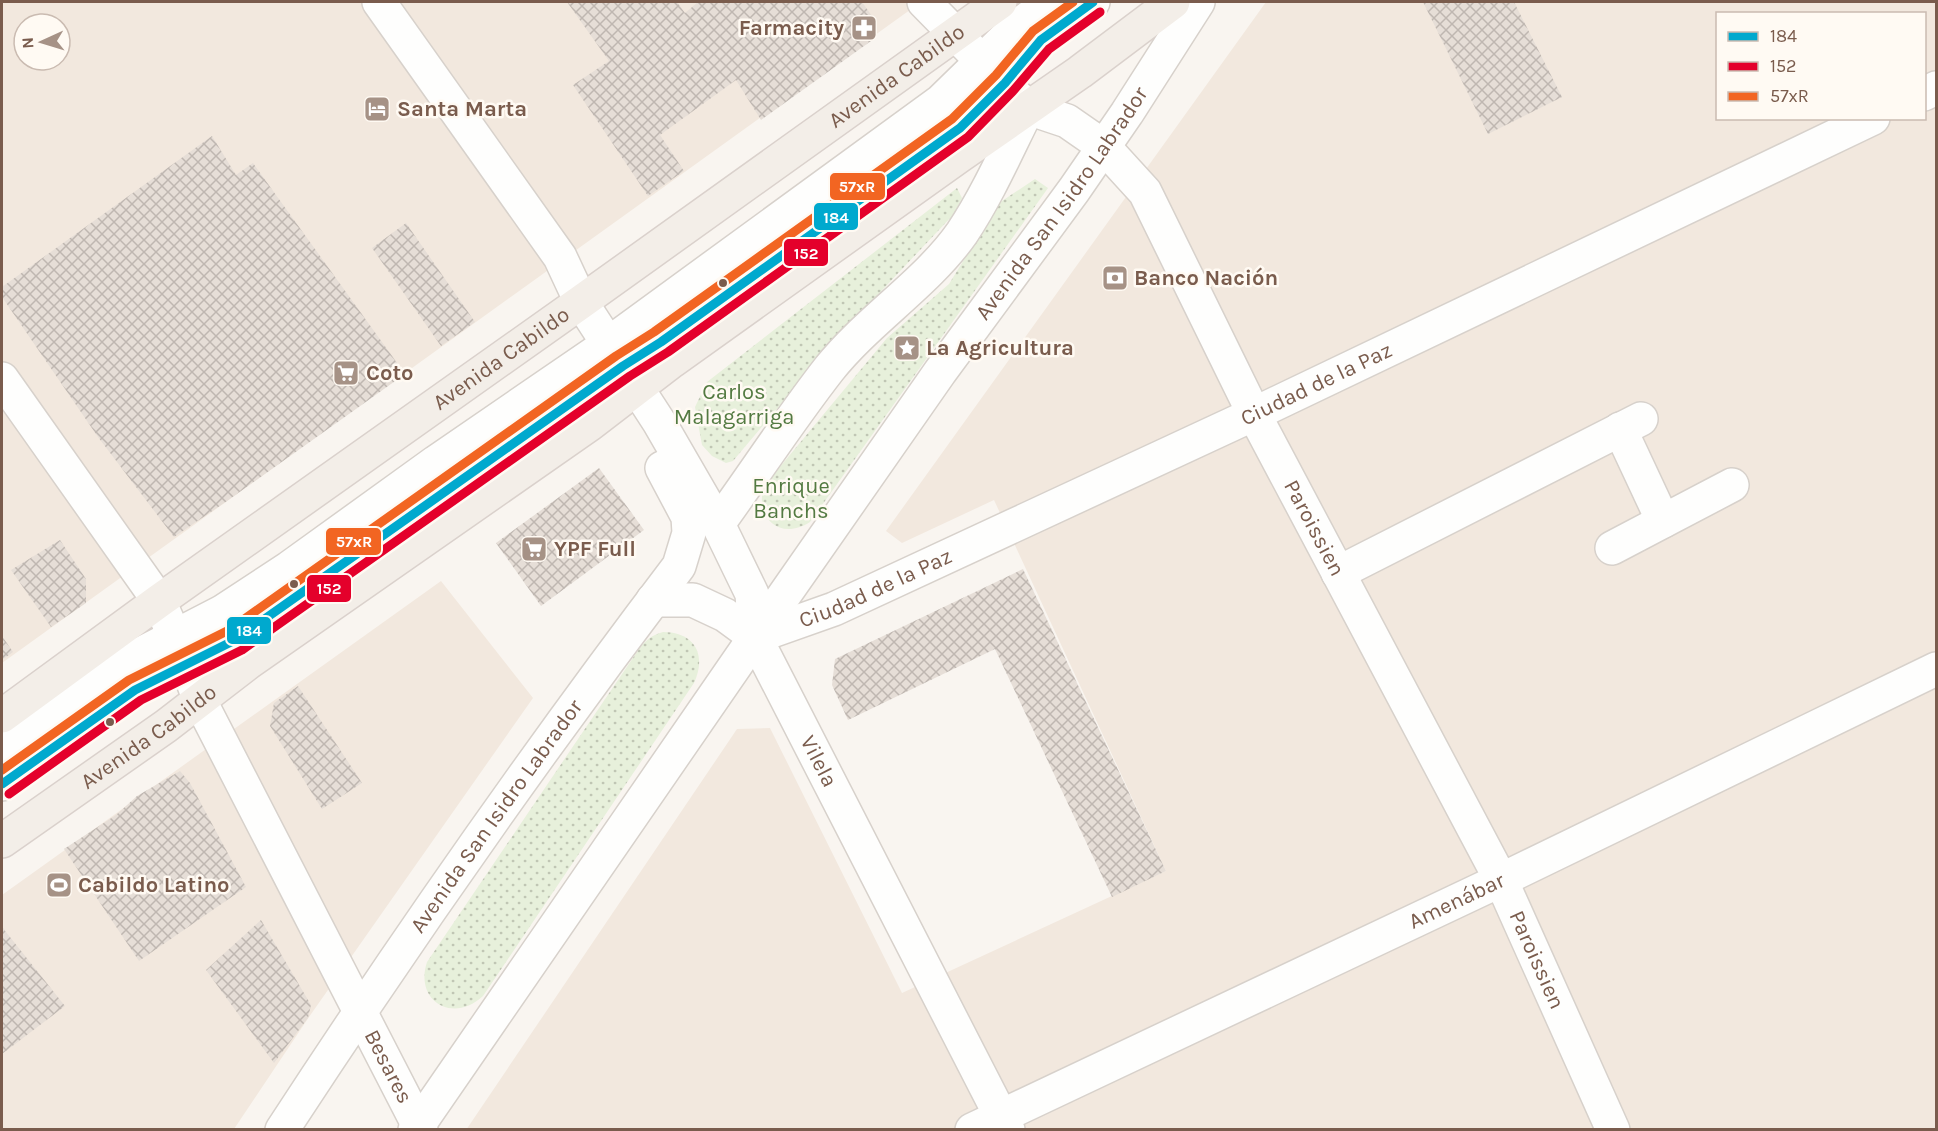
<svg xmlns="http://www.w3.org/2000/svg" width="1938" height="1131" font-family="Karla,sans-serif">
<style>
.residential{fill:#f2e8de;fill-rule:evenodd}
.park{fill:url(#park-dots)}
.building{fill:url(#building-cross-hatch)}
.lines{fill:none;stroke-linecap:round;stroke-linejoin:round}
.minor-casing{stroke:#d7d1cb;stroke-width:36}
.major-casing{stroke:#dad1cc;stroke-width:36}
.minor{stroke:#fefefd;stroke-width:33}
.major{stroke:#f3eee8;stroke-width:33}
.bus-1-casing{stroke:#fffaf3;stroke-width:14}
.bus-2-casing{stroke:#fffaf3;stroke-width:14}
.bus-3-casing{stroke:#fffaf3;stroke-width:14}
.bus-1{stroke:#00a9ce;stroke-width:9}
.bus-2{stroke:#e4002b;stroke-width:9}
.bus-3{stroke:#f26522;stroke-width:9}
.bus-dot{fill:#7a5c4d;stroke:#fffaf3;stroke-width:2}
.labels{text-anchor:middle;dominant-baseline:central;stroke-width:5;stroke-linejoin:round;paint-order:stroke}
.poi-label{font-size:22px;font-weight:bold;fill:#7a5c4d;stroke:#fffaf3;text-anchor:start}
.street-label{font-size:22px;fill:#7a5c4d;stroke:#fffaf3}
.park-label{font-size:22px;fill:#537a41;stroke:#fffaf3}
.line-badge{stroke:#fffaf3;stroke-width:2}
.badge-label{font-size:16px;text-anchor:middle;font-weight:bold;fill:#fff}
</style>
<defs>
<pattern id="park-dots" width="8" height="8" patternUnits="userSpaceOnUse" patternTransform="scale(1.5)"><rect width="8" height="8" fill="#e7f0db"/><path d="M2 2h.1M6 6h.1" fill="none" stroke="#c0c6b4" stroke-width="1.8" stroke-linecap="round"/></pattern>
<pattern id="building-cross-hatch" width="8" height="8" patternUnits="userSpaceOnUse" patternTransform="scale(1.5)"><rect width="8" height="8" fill="#e6ded7"/><path d="M0 0l8 8M0 8l8-8" fill="none" stroke="#bfb7b1"/></pattern>
</defs>
<rect width="100%" height="100%" fill="#f9f5f0"/>
<path class="residential" d="M 2,2 L 921,2 L 2,663 ZM 24,24 L 60,24 L 60,60 L 24,60 Z
M 1266,2 L 1936,2 L 1936,1129 L 466,1130 L 737,729 L 770,728 L 902,993 L 1166,871 L 994,500 L 902,543 L 886,531 ZM 1718,14 L 1924,14 L 1924,118 L 1718,118 Z
M 441,581 L 533,698 L 309,1017 L 234,1129 L 2,1129 L 2,895 Z"/>
<path class="park" d="M 1035,179 L 1048,188 L 810,522 C 781,541 754,519 764,486 L 887,338 L 949,284 L 999,203 Z
M 957,188 L 962,198 L 954,214 L 836,339 L 733,461 L 726,463 L 712,456 L 702,445 L 695,407 L 707,382 Z
M 663,632 C 695,632 707,655 694,683 L 483,996 C 453,1024 414,1001 427,962 L 639,649 C 646,640 652,635 663,632 Z"/>
<path class="building" d="M 567,2 L 677,2 L 685,13 L 698,2 L 862,2 L 874,19 L 871,41 L 761,120 L 736,80 L 660,135 L 684,171 L 648,196 L 573,85 L 609,61 Z
M 1423,2 L 1514,2 L 1562,97 L 1488,134 Z
M 212,136 L 236,175 L 253,163 L 405,374 L 227,501 L 174,537 L 98,437 L 2,297 L 2,287 Z
M 406,223 L 475,322 L 441,346 L 372,248 Z
M 599,468 L 644,530 L 541,606 L 496,543 Z
M 60,540 L 86,579 L 86,603 L 51,627 L 11,570 Z
M 1023,569 L 1166,871 L 1112,897 L 995,649 L 848,720 L 832,685 L 835,659 Z
M 2,636 L 13,652 L 2,660 Z
M 298,686 L 362,783 L 322,809 L 270,726 L 274,703 Z
M 180,771 L 190,783 L 246,887 L 139,961 L 64,849 L 116,815 L 137,796 Z
M 261,920 L 311,1005 L 308,1018 L 274,1063 L 206,970 Z
M 2,927 L 65,1006 L 2,1054 Z"/>
<g class="lines">
<defs>
<g id="minor">
<path id="s1" d="M 379,2 L 560,257 L 581,302 L 659,422 L 718,524 L 752,594 L 755,637 L 1008,1130"/>
<path id="s2" d="M 924,2 L 1028,108 L 1067,121 L 1103,146 L 1145,192 L 1254,414 L 1501,880 L 1613,1130"/>
<path d="M 1924,94 L 1936,88"/>
<path d="M 2,379 L 159,601 L 170,626"/>
<path d="M 1620,429 L 1663,521"/>
<path d="M 718,524 C 755,473 790,419 829,369 C 868,320 927,283 962,233 C 988,194 1007,150 1028,108"/>
<path d="M 1612,548 L 1732,485"/>
<path d="M 1338,573 L 1641,419"/>
<path d="M 653,600 L 693,600 L 725,615 L 755,637"/>
<path id="s3" d="M 755,637 L 834,609 L 1254,414 L 1873,118"/>
<path id="s4" d="M 190,674 L 200,701 L 421,1130"/>
<path d="M 2,751 L 133,658 L 222,612 L 289,568 L 436,462 L 608,344 L 941,101 L 1019,25 L 1050,2"/>
<path d="M 2,784 L 135,690 L 235,640 L 623,366 L 661,342 L 943,140 L 960,128 L 1005,83 L 1041,40 L 1093,2"/>
<path id="s5" d="M 282,1130 C 408,937 540,749 679,566 L 689,533 L 688,517 L 662,468"/>
<path id="s6" d="M 415,1130 L 755,637 L 940,372 L 1074,190 L 1127,113 L 1198,2"/>
<path id="s7" d="M 972,1130 L 1501,880 L 1936,669"/>
</g>
<g id="major">
<path id="s8" d="M 2,716 L 159,601 L 581,302 L 1000,2"/>
<path id="s9" d="M 2,841 L 166,726 L 249,662 L 590,424 L 672,361 L 959,156 L 1080,72 L 1173,2"/>
</g>
</defs>
<use href="#minor" class="minor-casing"/>
<use href="#major" class="major-casing"/>
<use href="#minor" class="minor"/>
<use href="#major" class="major"/>
<defs>
<path id="bus-1" d="M 2,784 L 135,690 L 235,640 L 623,366 L 661,342 L 960,128 L 1005,83 L 1041,40 L 1093,2"/>
<path id="bus-2" d="M 9,794 L 141,700 L 242,650 L 630,376 L 668,352 L 968,137 L 1013,91 L 1049,49 L 1100,12"/>
<path id="bus-3" d="M 2,770 L 129,680 L 229,630 L 616,356 L 654,332 L 952,119 L 996,75 L 1033,31 L 1073,2"/>
</defs>
<use href="#bus-1" class="bus-1-casing"/>
<use href="#bus-2" class="bus-2-casing"/>
<use href="#bus-3" class="bus-3-casing"/>
<use href="#bus-1" class="bus-1"/>
<use href="#bus-2" class="bus-2"/>
<use href="#bus-3" class="bus-3"/>
</g>
<defs>
<symbol id="pharmacy-square" viewBox="-11 -11 22 22"><rect x="-9" y="-9" width="18" height="18" rx="4" fill="#a69286" stroke="#fffaf3"/><path d="M-2-6h4v4h4v4h-4v4h-4v-4h-4v-4h4Z" fill="#fff"/></symbol>
<symbol id="hotel-square" viewBox="-11 -11 22 22"><rect x="-9" y="-9" width="18" height="18" rx="4" fill="#a69286" stroke="#fffaf3"/><path d="M-6-4.5h1.5V1H6V5H4.5V3h-9V5H-6ZM-4 0a1.8 1.8 0 1 1 3.6 0ZM.5 0V-2.5h3Q6-2.5 6 0Z" fill="#fff"/></symbol>
<symbol id="bank-square" viewBox="-11 -11 22 22"><rect x="-9" y="-9" width="18" height="18" rx="4" fill="#a69286" stroke="#fffaf3"/><path d="M-6-4H6V4H-6ZM0-2.3a2.3 2.3 0 1 0 0 4.6a2.3 2.3 0 1 0 0-4.6Z" fill="#fff"/></symbol>
<symbol id="sight-square" viewBox="-11 -11 22 22"><rect x="-9" y="-9" width="18" height="18" rx="4" fill="#a69286" stroke="#fffaf3"/><path d="M0-6L1.8-2.2L6-1.7L2.9 1.2L3.7 5.4L0 3.3L-3.7 5.4L-2.9 1.2L-6-1.7L-1.8-2.2Z" fill="#fff"/></symbol>
<symbol id="supermarket-square" viewBox="-11 -11 22 22"><rect x="-9" y="-9" width="18" height="18" rx="4" fill="#a69286" stroke="#fffaf3"/><path d="M-6-5.5h2.5l.6 2H6L4.5 2H-2.5L-4.4-4H-6ZM-1.5 3.2a1.3 1.3 0 1 0 .1 0ZM3 3.2a1.3 1.3 0 1 0 .1 0Z" fill="#fff"/></symbol>
<symbol id="stadium-square" viewBox="-11 -11 22 22"><rect x="-9" y="-9" width="18" height="18" rx="4" fill="#a69286" stroke="#fffaf3"/><path d="M0-5a6.5 5 0 1 0 0 10a6.5 5 0 1 0 0-10ZM-3.5-1.8h7v3.6h-7Z" fill="#fff"/></symbol>
</defs>
<g fill-rule="evenodd">
<use href="#pharmacy-square" x="849" y="13" width="30" height="30"/>
<use href="#hotel-square" x="362" y="94" width="30" height="30"/>
<use href="#bank-square" x="1100" y="263" width="30" height="30"/>
<use href="#sight-square" x="892" y="333" width="30" height="30"/>
<use href="#supermarket-square" x="331" y="358" width="30" height="30"/>
<use href="#supermarket-square" x="519" y="534" width="30" height="30"/>
<use href="#stadium-square" x="44" y="870" width="30" height="30"/>
</g>
<g class="bus-dot">
<circle cx="723" cy="283" r="5"/>
<circle cx="294" cy="584" r="5"/>
<circle cx="110" cy="722" r="5"/>
</g>
<g class="labels">
<g class="poi-label">
<text x="844" y="28" text-anchor="end">Farmacity</text>
<text x="397" y="109">Santa Marta</text>
<text x="1134" y="278">Banco Nación</text>
<text x="926" y="348">La Agricultura</text>
<text x="366" y="373">Coto</text>
<text x="554" y="549">YPF Full</text>
<text x="78" y="885">Cabildo Latino</text>
</g>
<g class="street-label">
<text stroke="none"><textPath href="#s8" startOffset="1100">Avenida Cabildo</textPath></text>
<text stroke="none"><textPath href="#s6" startOffset="1130">Avenida San Isidro Labrador</textPath></text>
<text stroke="none"><textPath href="#s8" startOffset="614">Avenida Cabildo</textPath></text>
<text stroke="none"><textPath href="#s3" startOffset="616">Ciudad de la Paz</textPath></text>
<text stroke="none"><textPath href="#s2" startOffset="672">Paroissien</textPath></text>
<text stroke="none"><textPath href="#s3" startOffset="130">Ciudad de la Paz</textPath></text>
<text stroke="none"><textPath href="#s9" startOffset="180">Avenida Cabildo</textPath></text>
<text stroke="none"><textPath href="#s1" startOffset="884">Vilela</textPath></text>
<text stroke="none"><textPath href="#s5" startOffset="380">Avenida San Isidro Labrador</textPath></text>
<text stroke="none"><textPath href="#s7" startOffset="536">Amenábar</textPath></text>
<text stroke="none"><textPath href="#s2" startOffset="1158">Paroissien</textPath></text>
<text stroke="none"><textPath href="#s4" startOffset="440">Besares</textPath></text>
</g>
<g class="park-label">
<text x="734" y="392">Carlos<tspan x="734" dy="25">Malagarriga</tspan></text>
<text x="791" y="486">Enrique<tspan x="791" dy="25">Banchs</tspan></text>
</g>
</g>
<g class="line-badge">
<rect x="829" y="172" width="57" height="29" rx="6" fill="#f26522"/>
<rect x="813" y="202" width="46" height="29" rx="6" fill="#00a9ce"/>
<rect x="783" y="238" width="46" height="29" rx="6" fill="#e4002b"/>
<rect x="325" y="527" width="57" height="29" rx="6" fill="#f26522"/>
<rect x="306" y="574" width="46" height="29" rx="6" fill="#e4002b"/>
<rect x="226" y="616" width="46" height="29" rx="6" fill="#00a9ce"/>
</g>
<g class="badge-label">
<text x="857" y="192">57xR</text>
<text x="836" y="223">184</text>
<text x="806" y="259">152</text>
<text x="354" y="547">57xR</text>
<text x="329" y="594">152</text>
<text x="249" y="636">184</text>
</g>
<rect width="1938" height="1131" fill="none" stroke="#7a5c4d" stroke-width="6"/>
<rect x="1716" y="12" width="210" height="108" fill="#fffaf3" stroke="#cabbb1" stroke-width="1.5"/>
<rect x="1728" y="32" width="30" height="9" fill="#00a9ce" stroke="#cabbb1" stroke-width="1.5"/>
<text x="1770" y="42" font-size="18" fill="#7a5c4d">184</text>
<rect x="1728" y="62" width="30" height="9" fill="#e4002b" stroke="#cabbb1" stroke-width="1.5"/>
<text x="1770" y="72" font-size="18" fill="#7a5c4d">152</text>
<rect x="1728" y="92" width="30" height="9" fill="#f26522" stroke="#cabbb1" stroke-width="1.5"/>
<text x="1770" y="102" font-size="18" fill="#7a5c4d">57xR</text>
<g transform="translate(42 42) rotate(266)"><circle r="28" fill="#fffaf3" stroke="#cabbb1" stroke-width="1.5"/>
<path d="M0-4.5L10 22L0 15L-10 22Z" fill="#a69286"/>
<text y="-9" font-size="16" font-weight="bold" text-anchor="middle" fill="#7a5c4d">N</text>
</g>
</svg>
